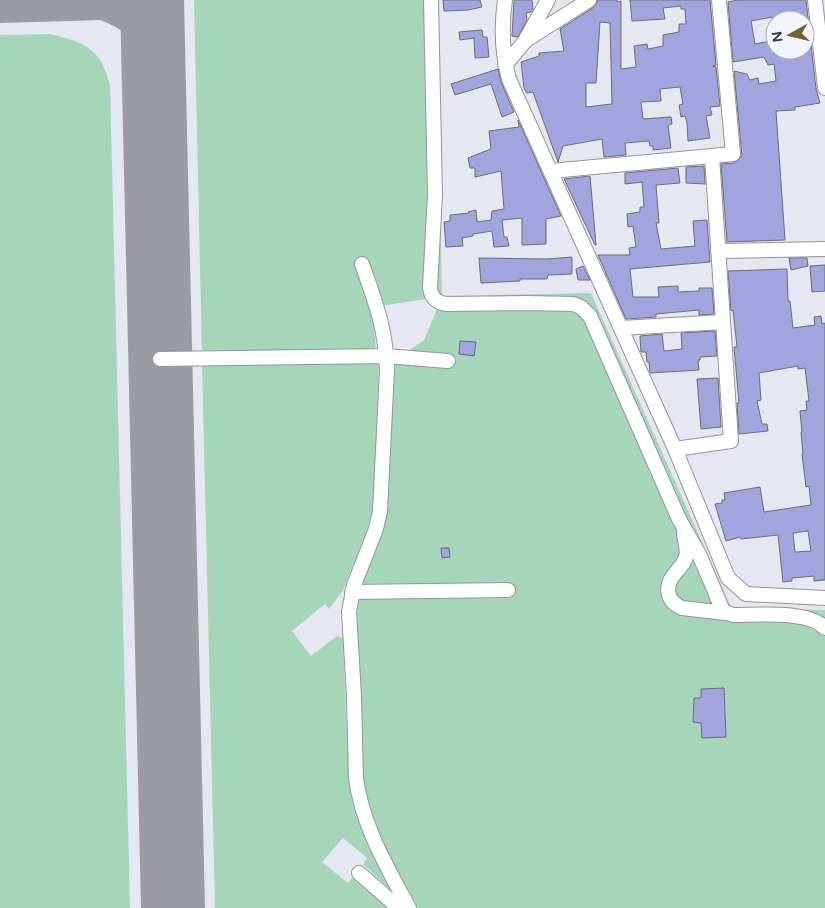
<svg xmlns="http://www.w3.org/2000/svg" width="825" height="908" font-family="Figtree,sans-serif">
<style>
.green{fill:#a6d6ba}
.lines{fill:none;stroke-linecap:round;stroke-linejoin:round}
.taxiway{stroke:#9a9ca2;stroke-width:26}
.runway{stroke:#9a9ca2;stroke-width:64}
.building{fill:#a2a4dd;stroke:#6b6c75;fill-rule:evenodd}
.minor-casing{stroke:#93949d;stroke-width:16}
.minor{stroke:#fff;stroke-width:14}
</style>
<rect width="100%" height="100%" fill="#e6e7f1"/>
<path class="green" d="M 194,0 L 436,0 L 442,296 L 591,293 L 731,607 L 825,610 L 825,908 L 413,908 L 376,831 L 362,785 L 352,606 L 386,514 L 392,362 L 424,340 L 442,297 L 372,307 L 376,350 L 202,354 Z
M 49,34 C 68,38 89,43 101,61 C 105,68 107,76 110,84 L 130,908 L 0,908 L 0,35 Z
M 379,360 L 374,504 L 366,533 L 343,590 L 329,609 L 325,604 L 292,631 L 311,656 L 337,636 L 343,638 L 349,786 L 365,835 L 392,891 L 363,864 L 367,858 L 343,838 L 322,862 L 348,883 L 352,878 L 391,908 L 215,908 L 202,362 Z"/>
<g class="lines">
<path class="taxiway" d="M 0,10 L 103,7 C 129,17 140,25 153,50"/>
<path class="runway" d="M 152,0 L 173,908"/>
</g>
<path class="building" d="M 443,0 L 480,0 L 482,7 L 468,10 L 444,11 Z
M 514,0 L 532,0 L 533,9 L 531,12 L 526,13 L 527,20 L 518,37 L 512,36 Z
M 598,0 L 617,0 L 617,2 L 621,1 L 621,69 L 636,67 L 634,46 L 647,44 L 648,49 L 663,46 L 663,35 L 679,32 L 679,24 L 686,24 L 685,9 L 681,9 L 681,6 L 663,8 L 665,19 L 632,21 L 630,0 L 710,0 L 716,65 L 713,66 L 716,67 L 720,106 L 710,107 L 712,115 L 706,116 L 710,138 L 688,141 L 687,123 L 685,116 L 681,117 L 679,105 L 683,104 L 680,87 L 660,89 L 661,101 L 641,102 L 643,119 L 671,117 L 672,124 L 668,125 L 671,148 L 653,150 L 653,146 L 650,146 L 649,141 L 625,143 L 626,155 L 604,157 L 602,139 L 563,146 L 558,162 L 533,92 L 527,93 L 524,88 L 521,62 L 539,56 L 539,53 L 564,51 L 560,29 L 594,7 ZM 600,22 L 610,23 L 612,104 L 586,107 L 586,83 L 596,83 Z
M 738,0 L 806,0 L 816,89 L 820,103 L 795,107 L 795,110 L 776,111 L 785,240 L 727,242 L 721,164 L 734,163 L 742,156 L 734,71 L 747,74 L 750,80 L 758,78 L 759,84 L 776,81 L 774,64 L 768,65 L 764,57 L 733,62 L 728,2 ZM 772,17 L 772,20 L 805,20 L 805,50 L 775,50 L 775,40 L 755,44 L 751,21 Z
M 482,30 L 483,37 L 487,37 L 489,57 L 475,58 L 474,38 L 460,40 L 459,32 Z
M 498,69 L 501,82 L 514,112 L 502,117 L 491,84 L 455,95 L 451,84 Z
M 518,120 L 561,216 L 546,219 L 546,244 L 522,245 L 522,218 L 502,220 L 504,237 L 507,237 L 509,246 L 494,247 L 492,231 L 473,234 L 473,236 L 462,238 L 463,246 L 446,247 L 444,222 L 450,221 L 450,215 L 469,213 L 468,212 L 476,210 L 477,222 L 491,220 L 492,211 L 504,209 L 501,171 L 475,177 L 475,168 L 470,168 L 468,158 L 491,149 L 489,131 L 519,127 Z
M 704,166 L 705,184 L 686,183 L 686,167 Z
M 678,168 L 680,183 L 656,185 L 659,223 L 656,223 L 661,249 L 695,246 L 693,221 L 707,220 L 710,262 L 630,269 L 633,297 L 659,297 L 658,287 L 678,286 L 678,292 L 699,291 L 699,288 L 712,288 L 714,314 L 699,315 L 699,310 L 656,314 L 656,317 L 626,319 L 598,255 L 630,255 L 629,248 L 636,247 L 633,226 L 628,227 L 627,214 L 640,212 L 640,207 L 644,207 L 642,182 L 625,184 L 625,173 Z
M 590,176 L 596,245 L 595,245 L 564,179 Z
M 572,257 L 572,274 L 548,275 L 547,279 L 520,279 L 520,281 L 481,283 L 479,258 L 547,259 Z
M 789,258 L 807,258 L 808,266 L 791,270 Z
M 825,265 L 825,291 L 812,292 L 810,266 Z
M 583,266 L 590,280 L 578,280 L 576,269 Z
M 787,269 L 788,301 L 790,301 L 793,328 L 815,325 L 814,317 L 821,316 L 822,324 L 825,323 L 825,580 L 814,581 L 814,576 L 792,578 L 792,581 L 783,582 L 778,535 L 741,539 L 740,537 L 726,541 L 715,504 L 722,503 L 722,500 L 725,500 L 724,493 L 760,487 L 764,512 L 811,505 L 809,486 L 806,487 L 802,454 L 803,454 L 801,432 L 802,432 L 800,411 L 807,410 L 806,401 L 809,401 L 805,368 L 798,369 L 798,366 L 759,373 L 761,400 L 757,401 L 762,424 L 767,424 L 768,431 L 739,434 L 737,403 L 739,403 L 734,347 L 737,347 L 733,310 L 731,311 L 728,271 ZM 808,531 L 811,551 L 795,552 L 793,533 Z
M 715,331 L 717,356 L 700,357 L 700,360 L 698,361 L 699,370 L 650,373 L 649,362 L 647,362 L 646,352 L 641,352 L 640,336 L 662,334 L 664,351 L 682,349 L 681,333 Z
M 460,341 L 476,342 L 474,356 L 459,354 Z
M 718,378 L 721,427 L 701,429 L 697,379 Z
M 441,548 L 449,548 L 450,557 L 442,558 Z
M 724,688 L 726,737 L 702,738 L 701,723 L 693,722 L 694,698 L 701,698 L 701,689 Z"/>
<g class="lines">
<defs>
<path id="minor" d="M 431,0 L 435,195 L 430,287 C 431,297 435,302 446,304 L 526,303 L 573,304 L 581,307 L 590,316 L 679,519 L 699,554 L 723,611 L 733,615 C 757,615 809,610 825,628
M 505,0 C 501,27 502,53 509,79 L 675,449 L 728,578 L 746,594 L 825,598
M 815,0 L 825,88
M 526,39 L 548,0
M 505,65 L 526,40 L 589,0
M 551,171 L 733,154 L 719,0
M 718,251 L 825,249
M 362,264 C 375,301 386,329 387,370 L 380,511 L 376,529 L 354,585 L 349,612 L 354,696 L 356,778 C 362,825 387,867 409,908
M 621,328 L 723,322
M 160,359 L 386,356 L 448,361
M 675,449 L 731,441 L 712,156
M 684,534 C 685,541 688,550 686,557 C 682,571 664,577 669,595 C 671,602 676,605 682,608 L 726,613
M 352,592 L 508,590
M 359,873 L 399,908"/>
</defs>
<use href="#minor" class="minor-casing"/>
<use href="#minor" class="minor"/>
</g>
<g transform="translate(790 35) rotate(262)"><circle r="24" fill="#f4f4fe" stroke="#aaabb2"/>
<path d="M0-4L9 19L0 12L-9 19Z" fill="#6e622f"/>
<text y="-8" font-size="14" font-weight="bold" text-anchor="middle" fill="#3c3d40">N</text>
</g>
</svg>
